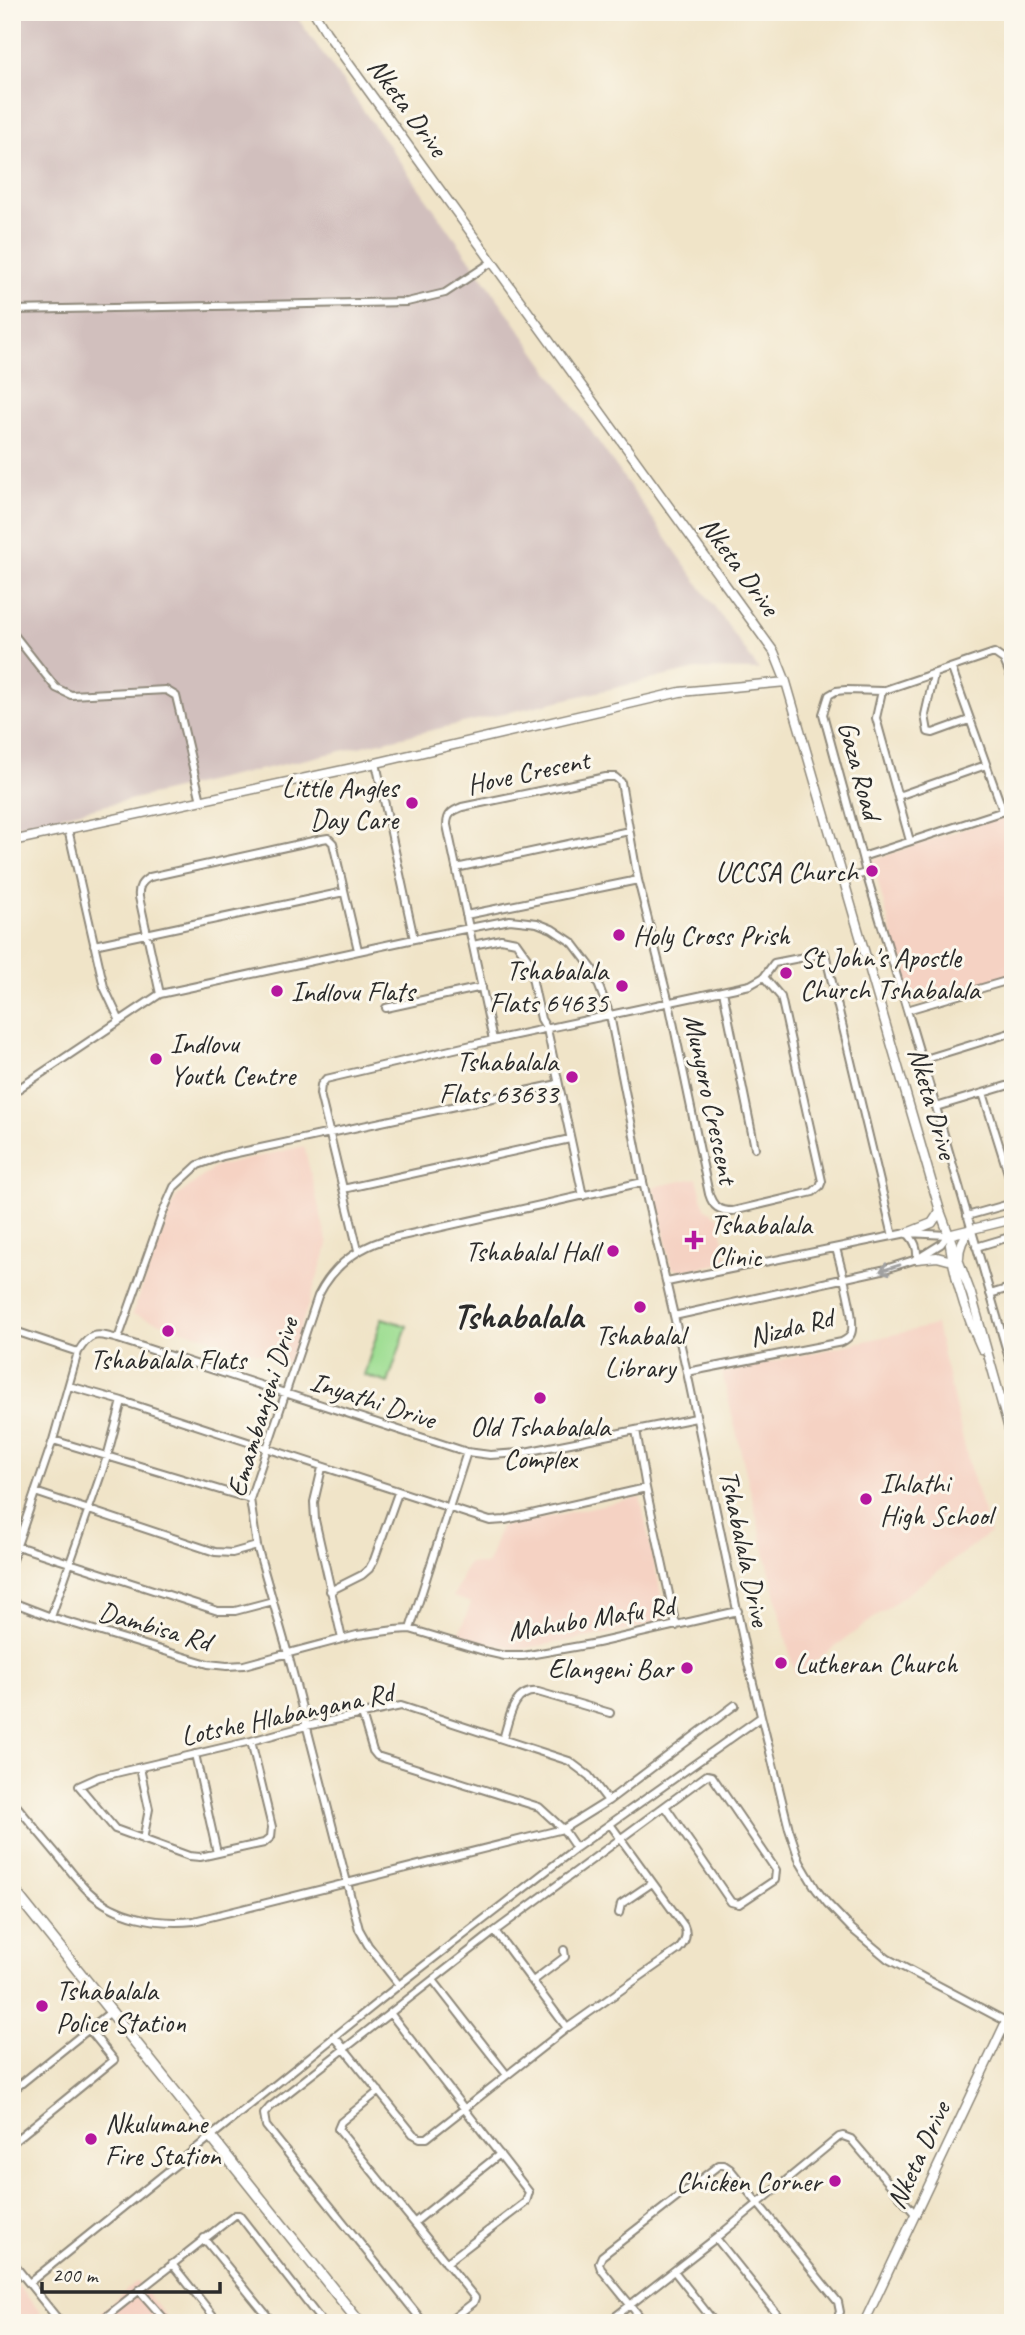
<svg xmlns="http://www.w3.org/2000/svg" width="1025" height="2335" font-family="Caveat,sans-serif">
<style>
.built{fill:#f5d2c3}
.industrial{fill:#d1bfbd}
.green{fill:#9fde93;stroke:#65845f;stroke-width:2}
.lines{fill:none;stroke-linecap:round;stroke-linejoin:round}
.minor-casing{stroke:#8e887a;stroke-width:10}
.tertiary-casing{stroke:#8e887a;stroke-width:11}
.primary-casing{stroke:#8e887a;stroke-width:13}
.minor{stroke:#fff;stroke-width:6}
.tertiary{stroke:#fff;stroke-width:8}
.primary{stroke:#fff;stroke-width:10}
.oneway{stroke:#a0a0a0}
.poi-dot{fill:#b5179e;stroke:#fbf7ec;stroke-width:2.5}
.labels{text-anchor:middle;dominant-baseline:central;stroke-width:6;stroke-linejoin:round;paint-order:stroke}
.street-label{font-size:28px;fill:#2b2b2b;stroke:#fbf7ec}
.poi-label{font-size:28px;fill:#2b2b2b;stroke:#fbf7ec;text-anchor:start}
.district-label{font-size:35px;font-weight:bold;fill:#2b2b2b;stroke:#fbf7ec}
</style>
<rect width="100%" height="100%" fill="#fbf7ec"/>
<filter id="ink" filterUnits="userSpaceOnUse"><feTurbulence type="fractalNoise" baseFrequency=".0143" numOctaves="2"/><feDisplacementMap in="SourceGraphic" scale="14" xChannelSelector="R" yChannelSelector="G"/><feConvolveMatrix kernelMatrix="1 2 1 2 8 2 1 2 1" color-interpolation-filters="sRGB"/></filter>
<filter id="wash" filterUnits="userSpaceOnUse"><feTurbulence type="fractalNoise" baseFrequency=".00686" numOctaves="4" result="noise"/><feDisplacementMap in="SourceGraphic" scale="28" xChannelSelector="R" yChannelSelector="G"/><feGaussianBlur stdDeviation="1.57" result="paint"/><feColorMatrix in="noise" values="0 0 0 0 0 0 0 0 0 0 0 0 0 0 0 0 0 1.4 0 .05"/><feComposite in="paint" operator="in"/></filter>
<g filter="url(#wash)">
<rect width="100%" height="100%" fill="#f0e4c8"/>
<path class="built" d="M 1013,812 L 1013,976 L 911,1006 L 872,860 Z
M 304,1146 L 328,1245 L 289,1363 L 132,1314 L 176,1197 L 215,1167 Z
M 697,1178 L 705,1208 L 719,1217 L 728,1262 L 683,1271 L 672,1268 L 653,1187 Z
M 936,1325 L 969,1465 L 990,1533 L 795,1676 L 722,1373 Z
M 640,1497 L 667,1621 L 625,1631 L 521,1649 L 457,1639 L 471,1603 L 453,1597 L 468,1563 L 487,1565 L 500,1527 Z
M 12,2278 L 49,2323 L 12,2323 Z
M 137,2281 L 171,2323 L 88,2323 Z"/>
<path class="industrial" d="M 12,12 L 293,12 L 489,286 L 759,670 L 697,669 L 12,827 Z"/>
<path class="green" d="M 382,1318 L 407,1326 L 388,1383 L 364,1375 Z"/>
</g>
<g filter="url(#ink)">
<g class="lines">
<defs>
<path id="minor" d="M 12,310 L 407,302 L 445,293 L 492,262
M 12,632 L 56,688 L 71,695 L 166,690 L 176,696 L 201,801
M 952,669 L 1003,811
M 934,675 L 925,715 L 928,732 L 933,733 L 969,720
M 882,691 L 876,718 L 910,841
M 376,763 L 414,939
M 898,796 L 986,765
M 68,829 L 104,987 L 119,1019
M 862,857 L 823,714 L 829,695 L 836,691 L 846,690 L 882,691 L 994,653 L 1004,660 L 1013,682
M 456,868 L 629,831
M 866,873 L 936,1107 L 1013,1372
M 844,879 L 866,873 L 862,857 L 1013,808
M 466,915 L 638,880
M 94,945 L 344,892
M 473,945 L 501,939 L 516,942 L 528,959 L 541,1019 L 547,1029 L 583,1196
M 723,991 L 755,1148
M 160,994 L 139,897 C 138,887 141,882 150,877 L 322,839 L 328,838 L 333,843 L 358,950
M 386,1008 L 482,987
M 907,1010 L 1013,979
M 493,1040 L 447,825 C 447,814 452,811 462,807 L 606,777 L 615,777 L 621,782 L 638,880 L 669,1003 L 709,1194 C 713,1207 719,1211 733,1211 L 813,1192 L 820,1186 L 822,1181 L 781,997 L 764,977
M 922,1060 L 1013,1032
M 12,1093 L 160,994 L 414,939 L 510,920 L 537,923 L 552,929 L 573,943 L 592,968 L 610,1015 L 643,1182 L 687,1372 L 748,1663 L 789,1829 L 800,1862 L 816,1889 L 827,1903 L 852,1929 L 888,1959 L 1013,2025
M 983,1093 L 1013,1189
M 936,1107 L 1013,1084
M 343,1189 L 570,1139
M 967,1216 L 1013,1203
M 907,1233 C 915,1241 918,1248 917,1259
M 976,1247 L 1013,1236
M 358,1250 L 320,1094 L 321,1085 L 326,1079 L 493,1040 L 750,985 L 764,977 L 774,963 L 825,953 L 893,1236
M 667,1282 L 907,1233 L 948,1235
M 990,1294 L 1013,1287
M 674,1316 L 882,1270 L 917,1259 L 941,1244 L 948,1235
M 12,1330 L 78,1352 C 90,1332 96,1333 118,1339 L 467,1452 L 490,1455 L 520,1453 L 696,1418
M 118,1339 L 163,1212 L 174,1187 L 198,1165 L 223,1156 L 558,1084
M 687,1372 L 842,1342 C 846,1339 849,1339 851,1334 C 857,1321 840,1264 836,1248
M 69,1386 L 122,1401 L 490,1521 L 505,1520 L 646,1488
M 636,1430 L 646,1488 L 676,1626
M 53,1440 L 250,1499
M 322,1468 L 314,1502 L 315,1520 L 342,1639
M 35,1492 L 215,1552 L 232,1553 L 257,1546
M 17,1546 L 218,1611 L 235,1611 L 273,1601
M 12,1560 L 53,1440 L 78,1352
M 330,1591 L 362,1575 L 369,1569 L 374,1560 L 398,1493
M 12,1602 L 51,1617 L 208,1664 L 227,1666 L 244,1665 L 357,1635 L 395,1630 L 410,1629 L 487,1652 L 505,1656 L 523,1656 L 597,1643 L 738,1611
M 51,1617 L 107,1457 L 122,1401
M 410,1629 L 467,1452
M 362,1714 L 373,1751 L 377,1756 L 539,1807 L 563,1829 L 576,1848
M 503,1739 C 509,1721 512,1689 538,1692 L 610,1713
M 251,1741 L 272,1827 L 271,1837 L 264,1843 L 200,1857 L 189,1856 L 115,1829 L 79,1786 L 99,1777 L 251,1741 L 306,1726 L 401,1706 L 569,1761 L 589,1776 L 608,1801
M 195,1754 L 217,1853
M 140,1768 L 149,1809 L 143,1840
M 12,1800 C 28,1820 44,1839 60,1858 C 69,1869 78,1881 88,1891 C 115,1917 157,1925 194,1921 L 563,1829 L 608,1801 L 735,1705
M 619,1913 L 621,1904 L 652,1883
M 495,1931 L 567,2028
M 433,1980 L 507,2075
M 533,1981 L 565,1957 L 564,1950
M 399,1985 L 368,1945 L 359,1929 L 288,1654 L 257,1546 L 250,1499 L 318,1296 C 332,1268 353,1250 384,1240 L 643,1182
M 390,2013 L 529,2192 L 526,2202 L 446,2263
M 89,2029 L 112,2011
M 334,2036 L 413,2134 L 420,2138 L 427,2138 L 567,2028 L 678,1950 C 685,1943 688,1935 684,1926 L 610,1824
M 12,2091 L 89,2029 L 114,2060 L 12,2143
M 379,2091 L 341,2122 L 338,2129 L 475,2298 L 473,2303 L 447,2323
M 415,2222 L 500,2154
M 204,2238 L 273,2323
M 716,2238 L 784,2323
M 12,2262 L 61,2323
M 172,2264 L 219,2323
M 674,2271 L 715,2323
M 29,2283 L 399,1985 L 576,1848 L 761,1717
M 139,2290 L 168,2323
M 98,2323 L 235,2215 L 239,2215 L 323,2323
M 424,2323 L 266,2126 L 264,2114 L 270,2107 L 495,1931 L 707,1775 L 712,1776 L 776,1870 L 775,1880 L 739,1904 L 731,1902 L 665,1806
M 607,2323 L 716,2238 L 839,2137 L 843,2136 L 851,2139 L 916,2215
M 645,2323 L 601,2269 L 599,2263 L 602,2256 L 719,2165 L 724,2165 L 730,2169 L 838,2302 L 840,2312 L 835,2323"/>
<path id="tertiary" d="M 314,12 L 326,32 L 774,652 L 786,682 L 940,1211 L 971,1294 L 1013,1443
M 12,841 L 376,763 L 680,692 L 786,682
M 907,1233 L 932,1223 L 940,1211
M 948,1235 L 1013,1219
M 950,1245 C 955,1281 967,1317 982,1349
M 959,1258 C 959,1246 963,1239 971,1229
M 917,1259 L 937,1257 L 952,1261
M 864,2323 L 1013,2007"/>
<path id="primary" d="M 12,1888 L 360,2323"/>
</defs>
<use href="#minor" class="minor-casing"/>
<use href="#tertiary" class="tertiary-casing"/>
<use href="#primary" class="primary-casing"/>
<use href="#minor" class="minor"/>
<use href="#tertiary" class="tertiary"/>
<use href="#primary" class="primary"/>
</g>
<defs><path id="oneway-shaft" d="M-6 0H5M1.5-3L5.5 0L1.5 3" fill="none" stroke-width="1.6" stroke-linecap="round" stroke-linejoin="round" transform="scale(1.75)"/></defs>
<use class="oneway" href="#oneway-shaft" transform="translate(890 1268) rotate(163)"/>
</g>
<g class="poi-dot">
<circle cx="412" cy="803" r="7"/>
<circle cx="872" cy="871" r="7"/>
<circle cx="619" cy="935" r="7"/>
<circle cx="786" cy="973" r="7"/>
<circle cx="622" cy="986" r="7"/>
<circle cx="277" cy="991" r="7"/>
<circle cx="156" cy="1059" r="7"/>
<circle cx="572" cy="1077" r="7"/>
<path d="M690.5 1229.5h7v7h7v7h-7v7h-7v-7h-7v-7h7z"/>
<circle cx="613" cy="1251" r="7"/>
<circle cx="640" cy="1307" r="7"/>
<circle cx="168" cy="1331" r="7"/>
<circle cx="540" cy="1398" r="7"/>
<circle cx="866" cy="1499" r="7"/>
<circle cx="781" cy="1663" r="7"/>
<circle cx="687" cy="1668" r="7"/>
<circle cx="42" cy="2006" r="7"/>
<circle cx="91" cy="2139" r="7"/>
<circle cx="835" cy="2181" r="7"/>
</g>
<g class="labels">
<g class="street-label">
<text transform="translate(408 107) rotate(54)">Nketa Drive</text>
<text transform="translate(740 566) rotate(54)">Nketa Drive</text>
<text transform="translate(860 770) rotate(75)">Gaza Road</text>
<text transform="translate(528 772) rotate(-12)">Hove Cresent</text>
<text transform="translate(711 1099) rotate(78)">Munyoro Crescent</text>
<text transform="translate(933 1103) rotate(74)">Nketa Drive</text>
<text transform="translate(791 1327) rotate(-14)">Nizda Rd</text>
<text transform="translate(373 1400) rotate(18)">Inyathi Drive</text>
<text transform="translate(262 1407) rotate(-73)">Emambanjeni Drive</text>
<text transform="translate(745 1548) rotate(78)">Tshabalala Drive</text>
<text transform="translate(591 1618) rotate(-9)">Mahubo Mafu Rd</text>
<text transform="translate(155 1626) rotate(16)">Dambisa Rd</text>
<text transform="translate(287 1714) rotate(-12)">Lotshe Hlabangana Rd</text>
<text transform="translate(918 2155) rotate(-65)">Nketa Drive</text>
</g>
<g class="poi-label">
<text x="398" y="787" text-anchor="end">Little Angles<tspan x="398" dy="32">Day Care</tspan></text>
<text x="858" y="871" text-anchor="end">UCCSA Church</text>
<text x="633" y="935">Holy Cross Prish</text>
<text x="800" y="957">St John's Apostle<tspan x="800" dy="32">Church Tshabalala</tspan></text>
<text x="608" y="970" text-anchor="end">Tshabalala<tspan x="608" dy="32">Flats 64635</tspan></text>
<text x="291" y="991">Indlovu Flats</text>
<text x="170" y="1043">Indlovu<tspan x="170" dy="32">Youth Centre</tspan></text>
<text x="558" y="1061" text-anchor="end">Tshabalala<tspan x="558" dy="32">Flats 63633</tspan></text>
<text x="710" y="1224">Tshabalala<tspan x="710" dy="32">Clinic</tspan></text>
<text x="599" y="1251" text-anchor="end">Tshabalal Hall</text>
<text x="640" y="1335" text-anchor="middle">Tshabalal<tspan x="640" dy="32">Library</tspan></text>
<text x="168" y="1359" text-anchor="middle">Tshabalala Flats</text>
<text x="540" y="1426" text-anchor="middle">Old Tshabalala<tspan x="540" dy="32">Complex</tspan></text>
<text x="880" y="1483">Ihlathi<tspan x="880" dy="32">High School</tspan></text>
<text x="795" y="1663">Lutheran Church</text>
<text x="673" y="1668" text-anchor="end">Elangeni Bar</text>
<text x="56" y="1990">Tshabalala<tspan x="56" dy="32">Police Station</tspan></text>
<text x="105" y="2123">Nkulumane<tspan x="105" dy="32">Fire Station</tspan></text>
<text x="821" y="2181" text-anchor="end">Chicken Corner</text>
</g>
<g class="district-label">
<text x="518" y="1316">Tshabalala</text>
</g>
</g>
<rect width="1025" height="2335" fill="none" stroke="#fbf7ec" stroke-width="42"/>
<path d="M42 2282v10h178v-10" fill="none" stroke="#2b2b2b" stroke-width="3.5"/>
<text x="52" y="2282" font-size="21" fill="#2b2b2b" stroke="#fbf7ec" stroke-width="5" paint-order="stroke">200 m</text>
</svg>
